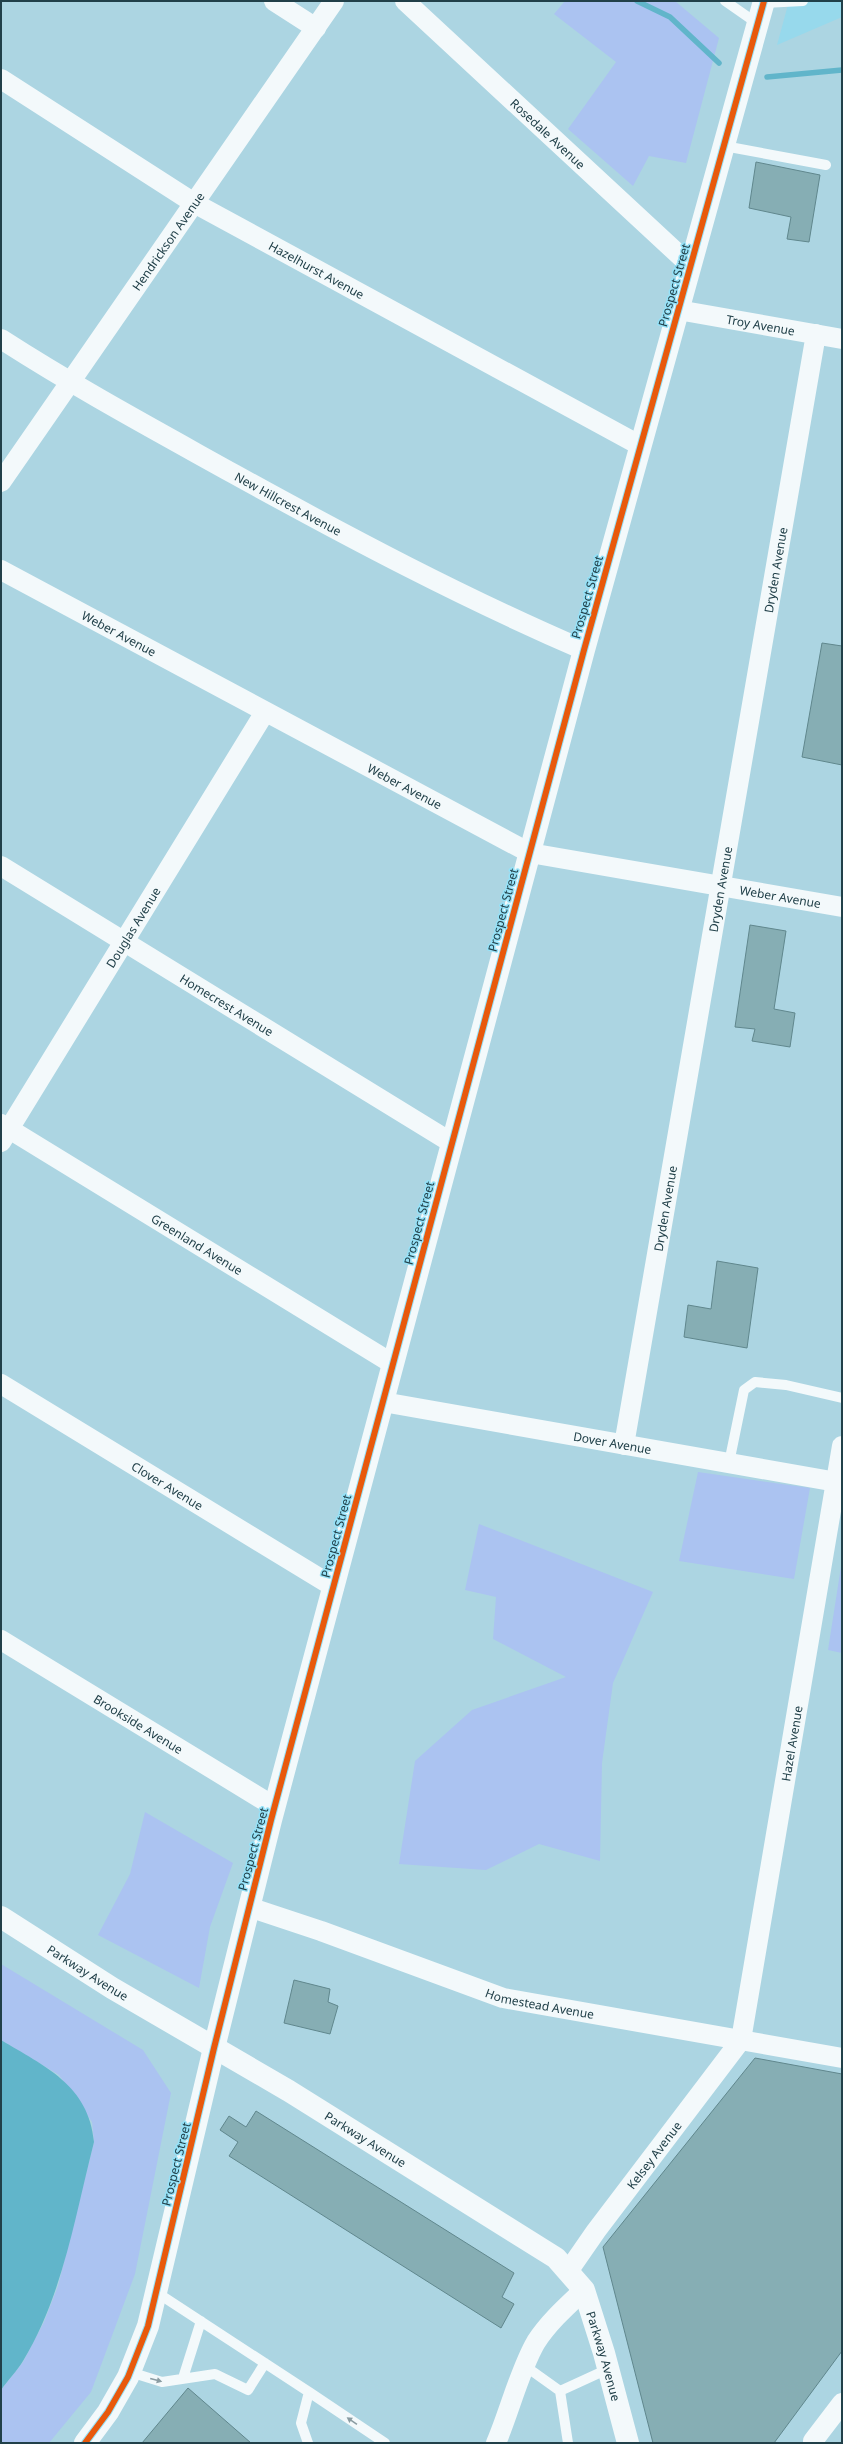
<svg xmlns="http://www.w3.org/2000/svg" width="843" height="2444" font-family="'Noto Sans',sans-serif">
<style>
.built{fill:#97d9ec}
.green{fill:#abc3f1}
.water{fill:#61b5ca}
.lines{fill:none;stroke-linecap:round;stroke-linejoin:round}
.stream{stroke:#61b5ca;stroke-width:5.5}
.building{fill:#86aeb4;stroke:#60878d}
.lane{stroke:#f3f9fb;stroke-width:10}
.street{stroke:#f3f9fb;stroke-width:20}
.secondary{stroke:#f3f9fb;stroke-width:22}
.cycleway-casing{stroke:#96e2f8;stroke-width:8}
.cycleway{stroke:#e8590c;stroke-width:6}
.oneway{fill:#8a9ca2}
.labels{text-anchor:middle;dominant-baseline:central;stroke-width:3;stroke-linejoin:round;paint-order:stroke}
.street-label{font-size:12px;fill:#214049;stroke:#96e2f8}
</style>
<rect width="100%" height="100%" fill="#acd5e2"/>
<path class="built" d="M 789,1 L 842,1 L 842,17 L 777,45 Z"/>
<path class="green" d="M 565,1 L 675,1 L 719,38 L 686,163 L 649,156 L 633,186 L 568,129 L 616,62 L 554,14 Z
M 698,1472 L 810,1488 L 794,1579 L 679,1561 Z
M 479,1524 L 653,1592 L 613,1683 L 602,1763 L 600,1861 L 539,1844 L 486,1870 L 399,1864 L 415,1761 L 472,1710 L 566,1677 L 493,1639 L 496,1597 L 465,1590 Z
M 842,1560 L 842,1653 L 828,1650 Z
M 145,1812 L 233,1863 L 210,1927 L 199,1988 L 98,1935 L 130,1874 Z
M 1,1964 L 143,2050 L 171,2093 L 135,2274 L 91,2392 L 49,2443 L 1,2443 L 1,2390 L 23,2362 L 44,2322 L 58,2286 L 94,2142 L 92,2122 L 59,2075 L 1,2040 Z"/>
<path class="water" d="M 1,2040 C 44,2066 89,2085 94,2142 C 75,2216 63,2295 23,2361 C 17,2371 8,2380 1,2390 Z"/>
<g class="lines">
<path class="stream" d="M 637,1 L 670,17 L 719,63
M 767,77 L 842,70"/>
</g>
<path class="building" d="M 756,162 L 820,175 L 809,242 L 787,239 L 791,217 L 749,208 Z
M 822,643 L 842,646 L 842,765 L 802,757 Z
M 750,925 L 786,931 L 774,1009 L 795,1013 L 790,1047 L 752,1041 L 755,1029 L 735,1027 Z
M 717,1261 L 758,1268 L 747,1348 L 684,1337 L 688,1305 L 711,1309 Z
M 294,1980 L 330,1989 L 328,2002 L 338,2006 L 330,2034 L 284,2023 Z
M 755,2058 L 842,2074 L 842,2351 L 774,2443 L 653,2443 L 603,2247 Z
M 256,2111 L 514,2273 L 502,2297 L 514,2304 L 501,2328 L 229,2156 L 238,2142 L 220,2130 L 229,2116 L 246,2127 Z
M 188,2388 L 251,2443 L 142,2443 Z"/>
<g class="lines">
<path class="lane" d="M 725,1 L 758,24
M 764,3 L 803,1
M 724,146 L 826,165
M 729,1463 L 744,1390 L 755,1382 L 786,1385 L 842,1398
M 156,2292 L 309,2392
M 525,2366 L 560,2391
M 130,2372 L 162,2382 L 215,2374 L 248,2390 L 265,2363
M 183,2378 L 201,2321
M 308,2443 L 301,2423 L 309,2392 L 385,2443
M 568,2443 L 560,2391 L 608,2369"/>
<g class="street">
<path d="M 274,1 L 316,28"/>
<path id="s1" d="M 405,1 L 691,266"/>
<path id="s2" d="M 1,79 L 194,203 L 641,446"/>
<path id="s3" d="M 678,310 L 842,339"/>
<path id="s4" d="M 1,339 C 77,388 155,430 234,474 C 348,537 463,598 584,650"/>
<path id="s5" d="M 1,482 L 334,1"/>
<path id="s6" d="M 1,570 L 530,853 L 842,907"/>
<path id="s7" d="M 1,866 L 452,1143"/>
<path id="s8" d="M 1,1124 L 393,1364"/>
<path id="s9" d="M 1,1142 L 265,712"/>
<path id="s10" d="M 1,1384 L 334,1587"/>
<path id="s11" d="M 383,1402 L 842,1483"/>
<path id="s12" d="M 624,1445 L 816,334"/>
<path id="s13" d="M 1,1640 L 275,1807"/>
<path id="s14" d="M 249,1907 L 321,1931 L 503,1998 L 842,2058"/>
<path id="s15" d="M 569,2270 L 596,2231 L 741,2040 L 842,1446"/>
<path d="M 813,2441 L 842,2403"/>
<path d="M 496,2443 C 509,2413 520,2369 536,2342 C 549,2322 567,2306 584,2290"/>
</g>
<g class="secondary">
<path id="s16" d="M 1,1917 L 112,1988 L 289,2091 L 556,2258 L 584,2290 L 604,2353 L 628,2443"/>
<path d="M 85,2443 L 108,2412 L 128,2377 L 148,2326 L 214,2048 L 271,1820 L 584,650 L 764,1"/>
</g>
<defs>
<path id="cycleway" d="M 85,2443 L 108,2412 L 128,2377 L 148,2326 L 214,2048 L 271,1820 L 584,650 L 764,1"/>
</defs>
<use href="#cycleway" class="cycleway-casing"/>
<use href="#cycleway" class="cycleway"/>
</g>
<defs><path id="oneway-solid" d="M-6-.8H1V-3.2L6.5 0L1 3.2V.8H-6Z"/></defs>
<g class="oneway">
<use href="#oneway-solid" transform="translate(156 2380) rotate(15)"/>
<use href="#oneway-solid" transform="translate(352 2421) rotate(-146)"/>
</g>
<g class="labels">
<g class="street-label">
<text stroke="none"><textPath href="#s1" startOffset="195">Rosedale Avenue</textPath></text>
<text stroke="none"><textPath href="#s5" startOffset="293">Hendrickson Avenue</textPath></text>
<text stroke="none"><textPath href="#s2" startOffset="369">Hazelhurst Avenue</textPath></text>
<text transform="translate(674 285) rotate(-74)">Prospect Street</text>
<text stroke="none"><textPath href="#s3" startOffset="84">Troy Avenue</textPath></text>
<text stroke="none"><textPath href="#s4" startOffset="331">New Hillcrest Avenue</textPath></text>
<text stroke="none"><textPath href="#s12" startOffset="888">Dryden Avenue</textPath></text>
<text transform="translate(587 597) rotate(-74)">Prospect Street</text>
<text stroke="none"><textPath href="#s6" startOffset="134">Weber Avenue</textPath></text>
<text stroke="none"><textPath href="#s6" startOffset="458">Weber Avenue</textPath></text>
<text stroke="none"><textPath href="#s12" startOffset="564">Dryden Avenue</textPath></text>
<text stroke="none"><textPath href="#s6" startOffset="854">Weber Avenue</textPath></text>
<text transform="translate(503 910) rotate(-75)">Prospect Street</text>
<text stroke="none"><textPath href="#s9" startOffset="252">Douglas Avenue</textPath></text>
<text stroke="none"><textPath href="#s7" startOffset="265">Homecrest Avenue</textPath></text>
<text stroke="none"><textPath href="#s12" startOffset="240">Dryden Avenue</textPath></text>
<text transform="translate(419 1223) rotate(-75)">Prospect Street</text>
<text stroke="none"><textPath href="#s8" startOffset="230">Greenland Avenue</textPath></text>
<text stroke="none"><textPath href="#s11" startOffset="233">Dover Avenue</textPath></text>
<text stroke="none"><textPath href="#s10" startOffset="195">Clover Avenue</textPath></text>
<text transform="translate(336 1536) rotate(-75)">Prospect Street</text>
<text stroke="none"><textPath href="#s13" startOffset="161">Brookside Avenue</textPath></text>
<text stroke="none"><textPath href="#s15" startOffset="588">Hazel Avenue</textPath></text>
<text transform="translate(253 1849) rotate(-75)">Prospect Street</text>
<text stroke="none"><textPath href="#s16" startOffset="103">Parkway Avenue</textPath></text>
<text stroke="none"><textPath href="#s14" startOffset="307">Homestead Avenue</textPath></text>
<text stroke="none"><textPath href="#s16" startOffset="427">Parkway Avenue</textPath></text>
<text stroke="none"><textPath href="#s15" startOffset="143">Kelsey Avenue</textPath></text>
<text transform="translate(176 2164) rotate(-76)">Prospect Street</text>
<text stroke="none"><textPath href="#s16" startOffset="763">Parkway Avenue</textPath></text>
</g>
</g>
<rect width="843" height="2444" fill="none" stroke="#214049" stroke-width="4"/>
</svg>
